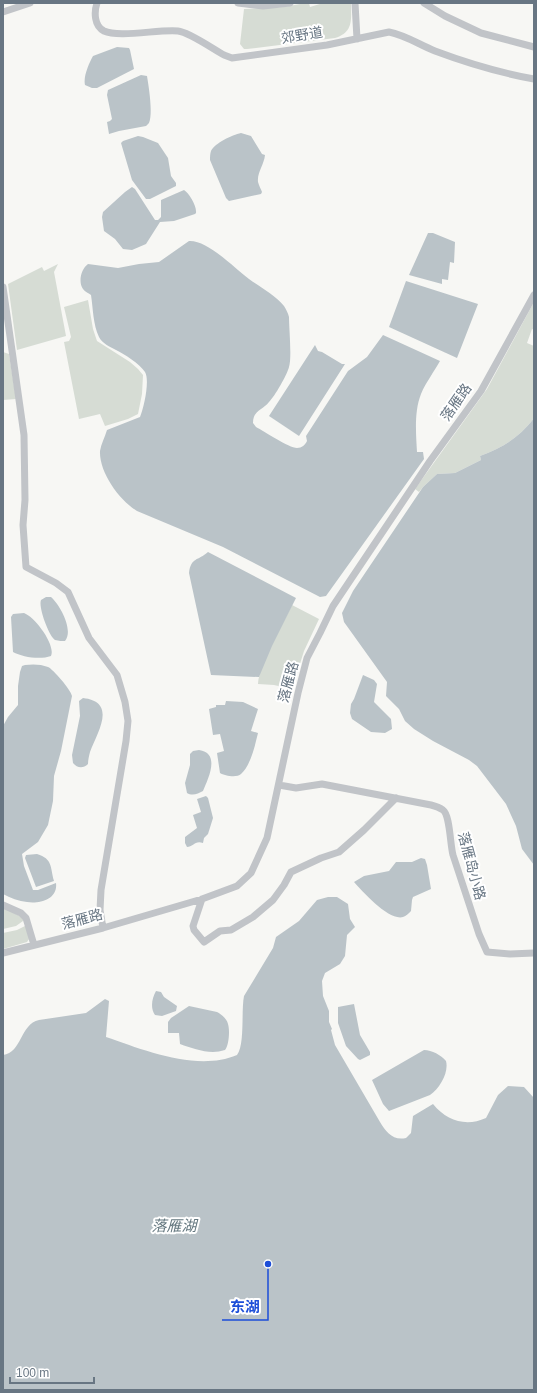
<svg xmlns="http://www.w3.org/2000/svg" width="537" height="1393" font-family="Helvetica,'Noto Sans SC',sans-serif">
<style>
.green{fill:#d6dcd4}
.water{fill:#bac3c8}
.lines{fill:none;stroke-linecap:round;stroke-linejoin:round}
.minor{stroke:#c1c4c8;stroke-width:7}
.labels{text-anchor:middle;dominant-baseline:central;stroke-width:4;stroke-linejoin:round;paint-order:stroke}
.street-label{font-size:14px;fill:#687683;stroke:#fff}
.water-label{font-size:15px;font-style:italic;fill:#64777f;stroke:#fff}
.leader{fill:none;stroke:#1d4ed8;stroke-width:1.5}
.callout-dot{fill:#1d4ed8;stroke:#fff;stroke-width:1.5}
.callout-label{font-size:15px;text-anchor:middle;font-weight:bold;fill:#1d4ed8;stroke:#fff;stroke-width:4;stroke-linejoin:round;paint-order:stroke}
</style>
<rect width="100%" height="100%" fill="#f7f7f4"/>
<path class="green" d="M 305,3 L 309,3 L 310,7 L 323,3 L 351,3 C 351,19 354,32 335,38 L 247,49 L 244,49 L 240,44 L 244,9 L 284,7 Z
M 58,264 L 54,272 L 66,336 L 17,350 L 8,284 L 42,267 L 44,271 Z
M 88,300 L 93,329 L 97,341 L 130,362 L 138,369 L 143,375 L 142,394 L 138,414 L 128,419 L 105,426 L 100,414 L 79,419 L 64,342 L 69,341 L 71,337 L 64,307 Z
M 534,302 L 534,330 L 532,329 L 527,343 L 534,346 L 534,418 C 519,438 503,447 480,456 L 481,460 L 455,473 L 437,474 L 423,487 L 419,492 L 415,489 L 487,389 Z
M 3,352 L 9,354 L 16,399 L 3,400 Z
M 292,605 L 319,619 L 304,651 L 292,689 L 274,685 L 258,684 C 259,664 283,624 292,605 Z
M 3,907 L 23,918 L 23,921 L 16,926 L 3,929 Z
M 27,925 L 29,939 L 27,942 L 3,949 L 3,933 L 17,930 Z"/>
<path class="water" d="M 117,47 L 129,48 L 130,50 L 134,69 L 97,88 L 92,88 L 85,85 C 83,77 89,63 93,56 Z
M 141,75 L 147,76 C 149,88 153,113 149,123 L 146,126 L 119,131 L 109,134 L 107,122 L 110,121 L 112,119 L 107,95 L 108,90 Z
M 241,133 L 251,136 L 262,154 L 265,155 C 264,165 257,172 258,182 C 259,186 261,189 262,192 L 261,194 L 229,201 L 226,198 L 210,160 C 210,157 210,154 211,151 C 215,143 232,135 241,133 Z
M 138,136 L 143,137 L 158,143 L 168,158 L 171,176 L 176,183 L 176,186 L 150,199 L 146,199 L 132,180 L 121,143 L 123,141 Z
M 132,187 L 135,189 L 155,220 L 158,220 L 161,217 L 161,200 L 184,190 C 189,193 197,206 196,213 L 195,214 L 174,221 L 160,222 L 146,244 L 132,250 L 123,249 L 115,239 L 104,231 L 102,217 L 103,212 L 125,192 Z
M 428,233 L 433,233 L 455,242 L 454,263 L 450,262 L 448,280 L 442,279 L 442,284 L 409,275 Z
M 189,241 C 208,240 234,268 249,279 C 260,287 275,295 284,306 C 286,309 288,313 289,317 C 289,328 292,358 289,367 C 287,375 275,396 269,402 C 263,410 253,410 253,423 L 256,427 C 264,431 289,448 297,448 C 302,448 305,445 307,441 L 306,436 L 348,371 L 367,357 L 383,335 L 440,361 C 434,372 426,382 421,394 C 414,412 416,433 417,452 L 423,452 L 424,459 L 326,596 L 320,597 L 223,547 L 137,511 C 119,500 99,472 100,451 C 101,444 105,437 107,430 L 140,417 C 144,408 150,380 145,372 C 140,364 124,354 116,350 C 110,347 102,343 99,337 C 93,325 93,308 91,295 C 89,293 85,292 83,289 C 78,282 81,269 88,264 L 118,268 L 139,264 L 159,262 Z
M 406,281 L 478,304 L 457,358 L 389,327 Z
M 315,345 L 318,351 L 322,352 L 342,364 L 345,364 L 299,436 L 269,416 Z
M 534,418 L 534,865 L 522,849 L 516,826 L 506,804 L 477,766 L 469,760 L 433,741 L 414,729 L 405,721 L 399,709 L 386,696 L 387,682 L 344,622 L 342,613 L 353,591 L 423,487 L 437,474 L 455,473 L 481,460 L 480,456 C 503,447 519,438 534,418 Z
M 208,552 L 296,598 L 272,646 L 259,677 L 211,675 L 189,573 C 191,557 198,561 208,552 Z
M 46,597 L 51,597 C 60,605 74,630 65,641 C 62,641 59,641 55,640 C 49,636 38,607 41,600 Z
M 24,613 C 35,617 56,645 51,656 C 40,660 22,657 13,652 L 11,617 L 13,614 Z
M 25,665 C 32,664 41,664 48,667 C 53,669 71,690 72,696 L 61,751 L 54,776 L 53,801 L 48,825 L 38,842 L 22,854 L 24,866 L 33,890 L 38,890 L 56,883 C 58,899 40,904 27,902 C 19,901 10,898 3,894 L 3,726 L 8,717 L 18,705 L 18,686 L 20,672 L 22,666 Z
M 363,675 L 374,680 L 377,684 L 374,702 L 391,719 L 392,729 L 385,733 L 371,732 L 352,719 L 350,713 L 351,704 L 354,699 Z
M 83,698 C 118,702 97,733 90,752 C 89,756 88,760 88,764 C 83,769 77,768 73,763 L 72,755 L 80,716 L 79,701 Z
M 226,701 L 243,702 L 258,709 L 251,731 L 258,733 C 255,745 251,765 241,774 C 237,778 225,776 220,773 L 217,753 L 224,751 L 220,734 L 213,735 L 209,709 L 216,707 L 216,705 L 225,705 Z
M 199,750 C 221,753 208,779 203,791 C 198,794 192,796 187,793 L 185,783 L 190,765 L 190,754 L 193,751 Z
M 206,796 L 208,798 L 213,818 L 208,834 L 204,838 L 203,843 C 195,840 193,847 187,847 L 185,843 L 185,837 L 197,828 L 193,815 L 201,812 L 197,799 Z
M 37,854 C 53,859 50,867 54,881 L 36,887 L 25,858 L 26,855 Z
M 421,858 L 425,859 L 427,865 L 431,889 L 413,897 L 412,900 L 411,911 C 409,913 406,916 403,917 C 389,921 363,892 354,882 L 364,876 L 389,871 L 396,862 L 412,862 Z
M 328,897 L 337,897 L 348,904 L 350,919 L 355,927 L 347,935 L 345,956 L 340,964 L 325,973 L 322,981 L 323,996 L 329,1011 L 329,1022 L 332,1029 L 331,1030 L 335,1045 L 380,1122 C 386,1132 393,1141 406,1138 L 411,1133 L 413,1116 L 433,1104 C 447,1121 466,1127 486,1118 L 498,1095 L 508,1086 L 524,1087 L 534,1098 L 534,1390 L 3,1390 L 3,1055 C 22,1053 20,1024 39,1020 L 86,1013 L 105,999 L 109,1001 L 106,1037 C 144,1050 197,1072 237,1055 C 245,1045 241,1011 244,996 L 273,948 L 276,937 L 299,921 L 317,900 Z
M 156,991 L 161,992 L 164,997 L 177,1006 L 176,1011 L 162,1016 L 155,1015 C 150,1008 152,998 156,991 Z
M 354,1004 L 360,1035 L 370,1052 L 370,1055 L 360,1060 L 358,1059 L 346,1046 L 338,1023 L 338,1007 Z
M 189,1006 L 217,1012 C 221,1014 227,1019 228,1024 C 230,1030 229,1046 225,1050 C 210,1055 194,1049 180,1044 L 179,1033 L 168,1033 L 168,1022 L 171,1018 Z
M 424,1050 C 432,1050 441,1055 446,1061 C 449,1072 440,1088 430,1095 L 389,1111 L 383,1104 L 372,1080 Z"/>
<g class="lines">
<path class="minor" d="M 97,3 C 94,12 94,26 104,31 C 119,38 160,29 178,31 C 189,32 213,49 224,55 L 232,58 L 327,45 L 389,32 C 405,35 420,45 435,51 C 467,63 501,73 534,79
M 238,3 L 263,6 L 290,3
M 355,3 L 357,39
M 424,3 L 445,16 L 481,33 L 534,47
M 3,12 L 30,3
M 3,287 L 24,435 L 25,500 L 23,525 L 26,567 L 56,583 L 68,592 L 89,638 L 117,675 L 125,702 L 128,721 L 126,741 L 101,890 L 100,910 L 103,928
M 279,785 L 296,788 L 322,784 L 431,805 C 435,806 439,807 443,810 C 450,815 450,844 453,855 L 479,934 L 487,952 L 510,954 L 534,953
M 202,899 L 193,926 L 194,930 L 204,942 L 220,931 L 231,930 L 253,917 L 273,900 L 284,885 L 291,872 L 321,858 L 339,852 L 364,830 L 396,798
M 3,905 L 21,913 L 26,918 L 34,945
M 3,953 L 103,928 L 202,899 L 237,886 L 251,873 L 267,838 L 298,693 L 307,658 L 320,633 L 333,606 L 430,461 L 481,391 L 534,295"/>
</g>
<g class="labels">
<g class="street-label">
<text transform="translate(302 35) rotate(-9)">郊野道</text>
<text transform="translate(456 402) rotate(-55)">落雁路</text>
<text transform="translate(288 682) rotate(-75)">落雁路</text>
<text transform="translate(472 866) rotate(75)">落雁岛小路</text>
<text transform="translate(82 919) rotate(-15)">落雁路</text>
</g>
<g class="water-label">
<text x="174" y="1225">落雁湖</text>
</g>
</g>
<path class="leader" d="M268 1264L268 1320H222"/>
<circle class="callout-dot" cx="268" cy="1264" r="4"/>
<g class="callout-label">
<text x="245" y="1312">东湖</text>
</g>
<rect width="537" height="1393" fill="none" stroke="#687683" stroke-width="8"/>
<path d="M10 1377v6h84v-6" fill="none" stroke="#687683" stroke-width="2"/>
<text x="16" y="1377" font-size="12" fill="#687683" stroke="#ffffff" stroke-width="3" paint-order="stroke">100 m</text>
</svg>
